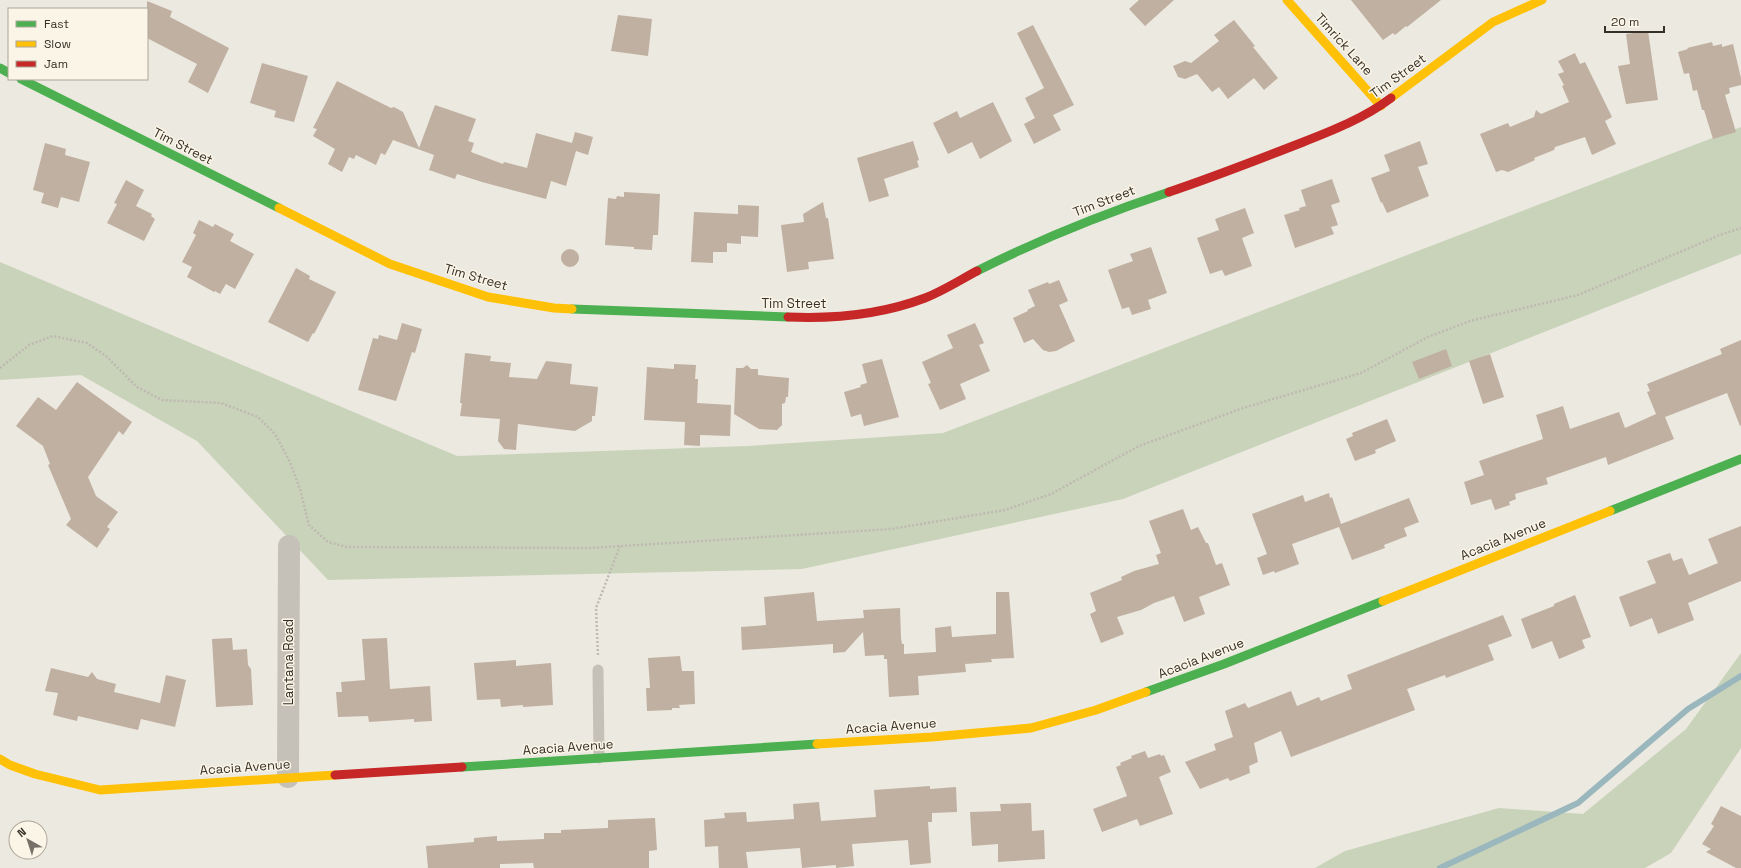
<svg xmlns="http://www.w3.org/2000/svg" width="1741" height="868" font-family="'Space Grotesk',sans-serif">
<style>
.green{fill:#c9d3ba}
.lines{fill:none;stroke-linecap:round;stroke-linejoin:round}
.stream{stroke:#9bb7be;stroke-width:6}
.building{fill:#c0b0a1}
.path{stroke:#beb9b1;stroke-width:2.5;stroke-dasharray:2 2;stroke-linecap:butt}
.lane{stroke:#c5c1b8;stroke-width:11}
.street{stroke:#c5c1b8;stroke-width:22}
.fast{stroke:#4caf50;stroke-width:9}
.slow{stroke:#ffc107;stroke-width:9}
.jam{stroke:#c62828;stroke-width:9}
.labels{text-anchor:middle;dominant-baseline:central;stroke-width:3;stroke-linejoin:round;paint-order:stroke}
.street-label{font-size:13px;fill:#362f27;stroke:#faf5e6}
</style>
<rect width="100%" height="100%" fill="#ece9e0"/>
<path class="green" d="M 1741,127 L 1741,254 L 1123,499 L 802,569 L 328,580 L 197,441 L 81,375 L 0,380 L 0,262 L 457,456 L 748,446 L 943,433 Z
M 1741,653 L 1741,748 L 1671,853 L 1645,868 L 1315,868 L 1345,851 L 1499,808 L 1583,814 L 1686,729 Z"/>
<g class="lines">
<path class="stream" d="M 1440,868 L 1578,803 L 1688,709 L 1741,676"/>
</g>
<path class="building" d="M 1139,0 L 1174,0 L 1145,26 L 1129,9 Z
M 1351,0 L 1441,0 L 1407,27 L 1406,26 L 1395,35 L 1393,33 L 1383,40 Z
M 147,1 L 172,11 L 170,17 L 229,48 L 208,93 L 188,82 L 197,64 L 147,38 Z
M 618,15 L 652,19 L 648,56 L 611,51 Z
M 1234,20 L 1255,46 L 1253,47 L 1278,78 L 1264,90 L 1254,78 L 1228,99 L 1219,87 L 1212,92 L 1197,74 L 1185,79 L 1178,77 L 1173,66 L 1185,61 L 1191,63 L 1219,41 L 1214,35 Z
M 1033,25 L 1074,105 L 1053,115 L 1061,130 L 1034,144 L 1024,124 L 1035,118 L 1025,98 L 1044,88 L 1017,33 Z
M 1648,31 L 1658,100 L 1626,104 L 1618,66 L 1630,64 L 1626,34 Z
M 1712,42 L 1713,46 L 1722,44 L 1722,47 L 1733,44 L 1741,78 L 1741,85 L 1729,88 L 1730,93 L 1725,95 L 1736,132 L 1713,139 L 1704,110 L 1702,110 L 1697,90 L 1693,91 L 1689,73 L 1684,74 L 1678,52 L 1688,49 L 1687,48 Z
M 1575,53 L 1580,64 L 1585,62 L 1612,117 L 1605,121 L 1616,144 L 1592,155 L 1585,137 L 1555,147 L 1554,150 L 1534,158 L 1535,160 L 1508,172 L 1502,170 L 1496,172 L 1480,134 L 1508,123 L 1510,127 L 1534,117 L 1536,110 L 1541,114 L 1569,102 L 1562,86 L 1564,85 L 1558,74 L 1564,72 L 1558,61 Z
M 262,63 L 308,76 L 294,122 L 274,117 L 276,111 L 250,103 Z
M 337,81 L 391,108 L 394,107 L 403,112 L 419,148 L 435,105 L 476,119 L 468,141 L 474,143 L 471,152 L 503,164 L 504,162 L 527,168 L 536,133 L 572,143 L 575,132 L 593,137 L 588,155 L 576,151 L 566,186 L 551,181 L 546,199 L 482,182 L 457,174 L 455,179 L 429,170 L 434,155 L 393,140 L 385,155 L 381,153 L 376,165 L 356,155 L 354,159 L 349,157 L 342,172 L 328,164 L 335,149 L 313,136 L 317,129 L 313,128 Z
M 993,102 L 1012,141 L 980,159 L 972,142 L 948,154 L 933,123 L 957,111 L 960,118 Z
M 913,141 L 919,160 L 917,161 L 919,167 L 884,179 L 889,196 L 869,202 L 857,158 Z
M 1420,141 L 1428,164 L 1418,167 L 1429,196 L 1387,213 L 1382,202 L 1381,203 L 1371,178 L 1390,171 L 1384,155 Z
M 45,143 L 66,149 L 65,155 L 90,162 L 79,202 L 61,197 L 58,208 L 41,203 L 44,193 L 33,190 Z
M 1332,179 L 1340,202 L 1331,205 L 1338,225 L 1331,227 L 1334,234 L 1295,248 L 1284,215 L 1300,210 L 1299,208 L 1306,206 L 1301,190 Z
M 126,180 L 144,190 L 136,206 L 152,214 L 151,216 L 155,219 L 144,241 L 107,223 L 117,204 L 114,203 Z
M 624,192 L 660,194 L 658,235 L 653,235 L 652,250 L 634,249 L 634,247 L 605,245 L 608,198 L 616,199 L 617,196 L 624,197 Z
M 823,202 L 826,218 L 828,218 L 834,259 L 808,262 L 809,269 L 787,272 L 781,225 L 804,222 L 803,214 Z
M 738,205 L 759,206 L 758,237 L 741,236 L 741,244 L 727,243 L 727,252 L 713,252 L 713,263 L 691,262 L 694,212 L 738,214 Z
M 1245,208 L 1254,233 L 1242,238 L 1252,266 L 1225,276 L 1222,270 L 1210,274 L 1197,238 L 1219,230 L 1215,219 Z
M 199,220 L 213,227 L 215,224 L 234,234 L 230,241 L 254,254 L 235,289 L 226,284 L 220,294 L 215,291 L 214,292 L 187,277 L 192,267 L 182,262 L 196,235 L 193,233 Z
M 1151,247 L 1167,293 L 1148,300 L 1151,309 L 1132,315 L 1129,307 L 1122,309 L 1108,270 L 1133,261 L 1130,254 Z
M561 258a9 9 0 1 1 18 0a9 9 0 1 1-18 0Z
M 296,268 L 310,276 L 309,279 L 336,292 L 314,334 L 313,333 L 308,342 L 268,322 Z
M 1059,280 L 1068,301 L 1059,305 L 1075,341 L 1056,351 L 1049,352 L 1043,350 L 1033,339 L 1024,343 L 1013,318 L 1028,311 L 1027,310 L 1035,306 L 1028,290 L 1048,282 L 1049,284 Z
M 402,323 L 422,329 L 415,353 L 412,352 L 396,401 L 358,390 L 373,338 L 378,339 L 379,335 L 397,340 Z
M 975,323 L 984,343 L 979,345 L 990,371 L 960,384 L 966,399 L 940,410 L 928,384 L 931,383 L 922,362 L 953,348 L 947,335 Z
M 1741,340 L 1741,425 L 1740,426 L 1727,393 L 1665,417 L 1674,439 L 1608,465 L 1606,457 L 1546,478 L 1548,484 L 1515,494 L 1516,499 L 1509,502 L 1510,505 L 1495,510 L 1491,499 L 1471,505 L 1464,482 L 1484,475 L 1479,461 L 1543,439 L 1536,415 L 1563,406 L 1570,429 L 1619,412 L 1625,428 L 1656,414 L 1647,392 L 1650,391 L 1647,384 L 1722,354 L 1720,349 Z
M 1446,349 L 1452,366 L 1419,379 L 1412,362 Z
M 465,353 L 491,356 L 490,361 L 511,363 L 509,377 L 537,379 L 546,361 L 572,364 L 570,384 L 598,387 L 595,416 L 592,416 L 592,421 L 575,431 L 518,424 L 516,450 L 504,449 L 498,441 L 500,419 L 460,416 L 462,403 L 460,403 Z
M 1490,354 L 1504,397 L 1483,404 L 1469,361 Z
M 882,359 L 899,417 L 864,426 L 861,414 L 851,417 L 844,392 L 861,387 L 860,385 L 867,383 L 862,364 Z
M 674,364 L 696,365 L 695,379 L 698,379 L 697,403 L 731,405 L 730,436 L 700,435 L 700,446 L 684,445 L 685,422 L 644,420 L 647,367 L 674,369 Z
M 747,365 L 751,369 L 758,369 L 758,375 L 789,378 L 788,397 L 786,397 L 785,403 L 782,404 L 782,425 L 777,430 L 759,429 L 734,414 L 736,368 L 743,368 Z
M 77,382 L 132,422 L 123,435 L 119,431 L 88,477 L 96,496 L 118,512 L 107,527 L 110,529 L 97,548 L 66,525 L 71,519 L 48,465 L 50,464 L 43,446 L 16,426 L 38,397 L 56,410 Z
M 1387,419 L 1396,441 L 1375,450 L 1376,453 L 1355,461 L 1346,439 L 1353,436 L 1352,433 Z
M 1329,493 L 1330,498 L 1332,497 L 1341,524 L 1409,498 L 1419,522 L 1404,528 L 1407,536 L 1384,545 L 1385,548 L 1352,560 L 1339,527 L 1292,544 L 1299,564 L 1275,573 L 1274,571 L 1263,575 L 1257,558 L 1267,554 L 1252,514 L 1303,495 L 1305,502 Z
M 1183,509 L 1191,530 L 1198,527 L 1206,543 L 1208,543 L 1216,565 L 1222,563 L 1230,585 L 1199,597 L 1205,614 L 1184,622 L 1174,596 L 1154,603 L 1141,610 L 1117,617 L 1124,634 L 1101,643 L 1090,614 L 1096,611 L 1090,593 L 1122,580 L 1121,577 L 1134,571 L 1159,564 L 1156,555 L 1161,553 L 1149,521 Z
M 1741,526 L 1741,581 L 1688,603 L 1694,620 L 1658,634 L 1652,618 L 1630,627 L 1619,597 L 1656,583 L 1647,561 L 1670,553 L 1673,561 L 1682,558 L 1689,575 L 1718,563 L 1708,539 Z
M 814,592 L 817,621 L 864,618 L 863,610 L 900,608 L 901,638 L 902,644 L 904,644 L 904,654 L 936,652 L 935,628 L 951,626 L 952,637 L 996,634 L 996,592 L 1009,592 L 1014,658 L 991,659 L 992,662 L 965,664 L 966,672 L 918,676 L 919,695 L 889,697 L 887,659 L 884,659 L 884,655 L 865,656 L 863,632 L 845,652 L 833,653 L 833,644 L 742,650 L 741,627 L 766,625 L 764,597 Z
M 1575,595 L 1591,637 L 1582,640 L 1585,648 L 1559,659 L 1552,641 L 1532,649 L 1521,619 L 1554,606 L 1554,604 Z
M 1503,615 L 1512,636 L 1488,645 L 1494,660 L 1446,678 L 1445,675 L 1407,689 L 1415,710 L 1291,757 L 1281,731 L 1254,743 L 1258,762 L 1249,766 L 1250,773 L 1230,781 L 1228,778 L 1200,789 L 1185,762 L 1216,750 L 1214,744 L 1233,737 L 1225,711 L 1245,703 L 1248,708 L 1291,691 L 1297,706 L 1319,697 L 1321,701 L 1352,689 L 1347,675 Z
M 232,638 L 233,650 L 247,649 L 248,665 L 251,669 L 253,705 L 216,707 L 212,639 Z
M 387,638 L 390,689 L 430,686 L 432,721 L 414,722 L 414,719 L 369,722 L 368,716 L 338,717 L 336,692 L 342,692 L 341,682 L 365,680 L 362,639 Z
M 680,656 L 682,671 L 694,671 L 695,704 L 679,705 L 680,708 L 672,708 L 672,710 L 647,711 L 646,688 L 650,688 L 648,658 Z
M 516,660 L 516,666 L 551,663 L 553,705 L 523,707 L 523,705 L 501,707 L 500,699 L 477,700 L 474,663 Z
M 51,668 L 88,677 L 92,672 L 97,679 L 116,684 L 114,692 L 160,703 L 166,675 L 186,680 L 175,727 L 141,719 L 138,730 L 78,716 L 77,721 L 53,715 L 58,693 L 45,691 Z
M 1145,751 L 1148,758 L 1160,754 L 1161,756 L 1164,755 L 1171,772 L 1159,777 L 1173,814 L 1140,826 L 1137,819 L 1102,832 L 1093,809 L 1127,796 L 1116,767 L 1121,765 L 1120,763 L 1132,758 L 1131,756 Z
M 930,786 L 930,789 L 956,787 L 957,812 L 932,813 L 932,822 L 928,822 L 931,863 L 910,865 L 908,840 L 852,844 L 854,866 L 836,868 L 836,865 L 802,868 L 800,848 L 746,852 L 748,868 L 719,868 L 718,846 L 705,847 L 704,820 L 725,818 L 724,813 L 746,812 L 747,822 L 794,819 L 793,804 L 819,802 L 821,821 L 876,817 L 874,790 Z
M 1031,803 L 1032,831 L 1044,830 L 1045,859 L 998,862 L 998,844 L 972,846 L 970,812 L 1001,811 L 1000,804 Z
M 1721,806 L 1741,816 L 1741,868 L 1736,868 L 1706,852 L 1711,849 L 1702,844 L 1714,826 L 1711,824 Z
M 655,818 L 657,850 L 649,851 L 649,868 L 534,868 L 533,863 L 500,864 L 500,868 L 428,868 L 426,846 L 474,842 L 474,838 L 497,836 L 497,841 L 544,839 L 544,833 L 561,833 L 561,830 L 608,828 L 608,820 Z"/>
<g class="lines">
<path class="path" d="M 0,368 L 29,345 L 53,336 L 87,343 L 106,356 L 137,387 L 162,400 L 221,403 L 258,417 L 275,434 L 290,462 L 300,489 L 309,525 L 328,542 L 347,547 L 591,548 L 891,529 L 1005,510 L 1051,494 L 1139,446 L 1243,408 L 1361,373 L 1428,337 L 1470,321 L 1578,295 L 1720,235 L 1741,228
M 598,655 L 596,608 L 620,546"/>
<path class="lane" d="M 598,670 L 599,758"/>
<path class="street" d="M 288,777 L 289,546"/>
<path class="fast" d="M 0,68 L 9,73
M 21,79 L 279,208
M 977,271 C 1040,239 1103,214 1169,192
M 572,309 L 788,317
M 1610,511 L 1741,459
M 1146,692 L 1224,664 L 1383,601
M 462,767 L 817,744"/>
<path class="slow" d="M 1287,0 L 1381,106
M 1391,98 L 1493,22 L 1542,0
M 279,208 L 390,264 L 488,297 L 554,308 L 572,309
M 1383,601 L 1610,511
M 817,744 L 932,737 L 1031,728 L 1096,710 L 1146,692
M 0,759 L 10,765 L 35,774 L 100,790 L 335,775"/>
<path class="jam" d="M 1169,192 C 1211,178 1252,162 1293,146 C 1326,133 1362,120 1391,98
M 788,317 C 833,319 883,314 925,298 C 943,291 960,280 977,271
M 335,775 L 462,767"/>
</g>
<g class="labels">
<g class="street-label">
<text transform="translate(1344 44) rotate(48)">Timrick Lane</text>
<text transform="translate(1398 76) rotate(-36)">Tim Street</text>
<text transform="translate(183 146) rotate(27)">Tim Street</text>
<text transform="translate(1104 201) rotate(-21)">Tim Street</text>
<text transform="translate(476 277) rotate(16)">Tim Street</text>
<text x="794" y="303">Tim Street</text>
<text transform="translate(1503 539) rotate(-22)">Acacia Avenue</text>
<text transform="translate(1201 658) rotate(-21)">Acacia Avenue</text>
<text transform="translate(288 662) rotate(-90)">Lantana Road</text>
<text transform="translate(891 726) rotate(-4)">Acacia Avenue</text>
<text transform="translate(568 747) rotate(-4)">Acacia Avenue</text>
<text transform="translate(245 767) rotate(-4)">Acacia Avenue</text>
</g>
</g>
<rect x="8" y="8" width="140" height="72" fill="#faf5e6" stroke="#aca69a"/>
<rect x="16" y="21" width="20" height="6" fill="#4caf50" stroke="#aca69a"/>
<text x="44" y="28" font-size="12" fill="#362f27">Fast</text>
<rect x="16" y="41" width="20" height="6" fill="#ffc107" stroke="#aca69a"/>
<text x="44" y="48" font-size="12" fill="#362f27">Slow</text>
<rect x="16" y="61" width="20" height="6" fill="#c62828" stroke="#aca69a"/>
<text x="44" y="68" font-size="12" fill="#362f27">Jam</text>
<g transform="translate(28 840) rotate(321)"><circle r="19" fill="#faf5e6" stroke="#aca69a"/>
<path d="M0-3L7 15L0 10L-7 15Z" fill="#767068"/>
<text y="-6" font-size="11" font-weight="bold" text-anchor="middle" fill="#362f27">N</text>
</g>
<path d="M1605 26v6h59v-6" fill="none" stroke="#362f27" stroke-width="2"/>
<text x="1611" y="26" font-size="12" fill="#362f27" stroke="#faf5e6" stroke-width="3" paint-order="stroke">20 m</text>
</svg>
